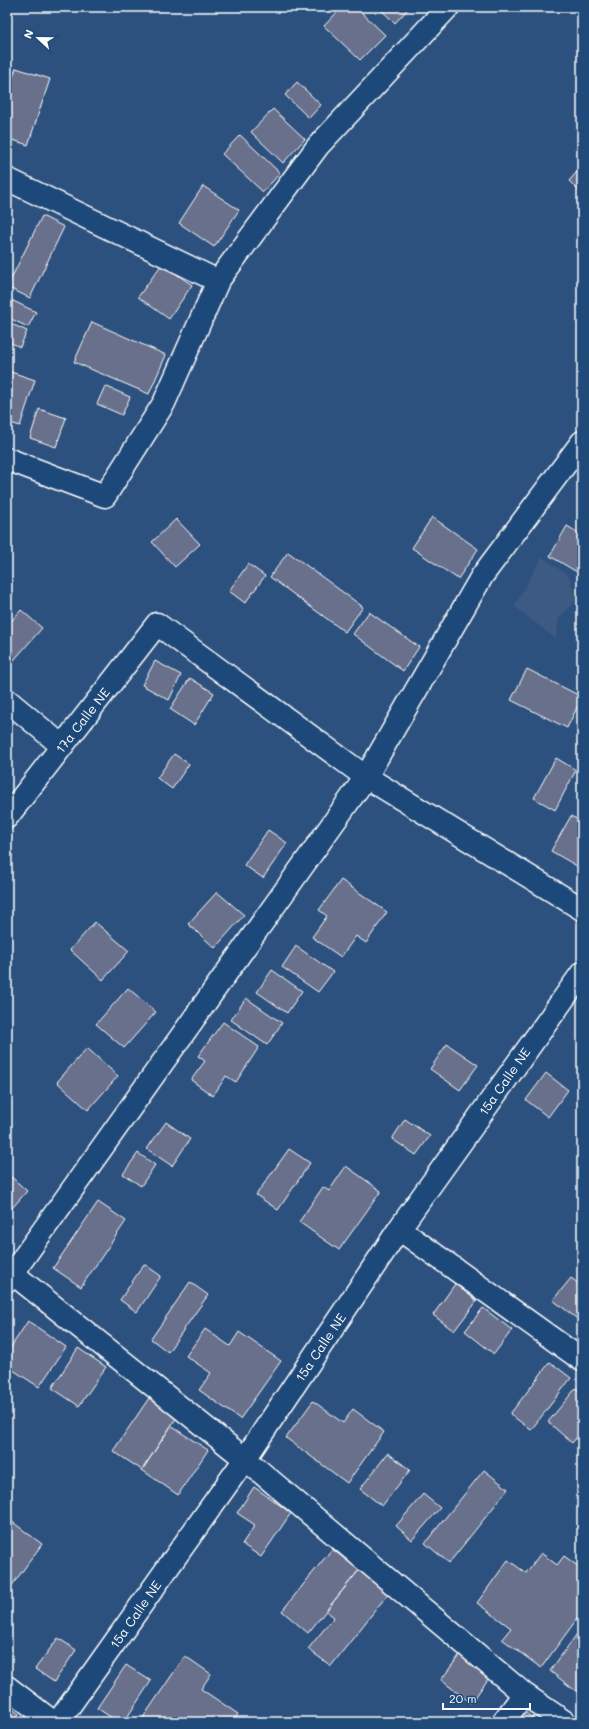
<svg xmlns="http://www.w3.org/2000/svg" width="589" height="1729" font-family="Mali,sans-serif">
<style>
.built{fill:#3e5a82}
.building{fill:#676f8c;stroke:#fff}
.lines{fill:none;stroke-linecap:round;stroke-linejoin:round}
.minor-casing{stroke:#fff;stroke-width:25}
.minor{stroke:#1f4a7a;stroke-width:22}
.labels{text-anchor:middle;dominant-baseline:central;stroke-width:3;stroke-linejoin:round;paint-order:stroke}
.street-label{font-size:13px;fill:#fff;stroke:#1f4a7a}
</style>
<rect width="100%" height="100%" fill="#2d517e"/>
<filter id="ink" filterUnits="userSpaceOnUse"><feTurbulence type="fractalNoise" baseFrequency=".025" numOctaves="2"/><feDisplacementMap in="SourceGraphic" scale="8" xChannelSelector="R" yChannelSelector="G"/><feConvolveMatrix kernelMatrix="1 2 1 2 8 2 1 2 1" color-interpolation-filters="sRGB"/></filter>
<g filter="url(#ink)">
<path class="built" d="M 542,557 L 569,576 L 576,601 L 559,618 L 556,639 L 514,606 Z"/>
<path class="building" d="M 342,7 L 356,7 L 385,35 L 360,60 L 324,26 Z
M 378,7 L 410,7 L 395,23 Z
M 16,68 L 50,79 L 28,145 L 7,138 L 7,96 Z
M 297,82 L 321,105 L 309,118 L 285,95 Z
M 273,109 L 305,139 L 283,163 L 251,132 Z
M 240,135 L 280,173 L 263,192 L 222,154 Z
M 582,166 L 582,194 L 569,181 Z
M 203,186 L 239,210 L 214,247 L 179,223 Z
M 42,216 L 64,227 L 30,298 L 7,287 Z
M 162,264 L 192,285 L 169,319 L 138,297 Z
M 7,298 L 36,312 L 28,327 L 7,317 Z
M 7,322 L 27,331 L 20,347 L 7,341 Z
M 92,322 L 166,355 L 149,394 L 74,362 Z
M 8,371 L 35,380 L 20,426 L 7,422 Z
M 105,386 L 130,397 L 122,415 L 97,404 Z
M 39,409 L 66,418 L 56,447 L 30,438 Z
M 432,517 L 478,549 L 458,579 L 412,548 Z
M 176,519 L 200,544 L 175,567 L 152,542 Z
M 567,526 L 582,535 L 582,575 L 550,556 Z
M 288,552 L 363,607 L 345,632 L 270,577 Z
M 248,564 L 265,576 L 245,603 L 229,591 Z
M 7,590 L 13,593 L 7,603 Z
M 21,610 L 42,628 L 14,660 L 7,654 L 7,626 Z
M 369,612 L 419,647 L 403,671 L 353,634 Z
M 155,661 L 181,675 L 169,700 L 142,685 Z
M 527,669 L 582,697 L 567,728 L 511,700 Z
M 190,678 L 214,693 L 194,725 L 170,709 Z
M 174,754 L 189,764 L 172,789 L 157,778 Z
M 556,758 L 576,770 L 555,810 L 534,798 Z
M 571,816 L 582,822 L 582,869 L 551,851 Z
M 268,830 L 287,843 L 263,878 L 244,865 Z
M 341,880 L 387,912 L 366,943 L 356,936 L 341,957 L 312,937 L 327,916 L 319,910 Z
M 217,892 L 244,915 L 215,948 L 188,924 Z
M 95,922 L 129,951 L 103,980 L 70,950 Z
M 296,946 L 333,972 L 318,992 L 282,967 Z
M 272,970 L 302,991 L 287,1013 L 257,992 Z
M 128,988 L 156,1012 L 124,1048 L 96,1024 Z
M 246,998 L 282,1023 L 267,1045 L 231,1020 Z
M 223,1022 L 259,1047 L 236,1082 L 226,1076 L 213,1096 L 191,1080 L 205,1061 L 198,1056 Z
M 447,1044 L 478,1065 L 460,1090 L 430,1069 Z
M 87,1048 L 118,1076 L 88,1110 L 57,1082 Z
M 546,1073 L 568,1090 L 548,1117 L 526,1100 Z
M 405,1119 L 430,1136 L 416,1155 L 392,1139 Z
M 166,1122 L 190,1139 L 172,1166 L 147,1149 Z
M 289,1149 L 310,1163 L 278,1210 L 256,1195 Z
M 138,1153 L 155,1165 L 141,1186 L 123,1174 Z
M 346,1166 L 381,1191 L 339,1250 L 299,1222 L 323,1187 L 329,1191 Z
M 7,1173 L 27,1191 L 7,1214 Z
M 98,1202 L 126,1221 L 81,1287 L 53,1268 Z
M 144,1264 L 161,1276 L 137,1312 L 120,1300 Z
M 571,1278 L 582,1286 L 582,1318 L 580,1321 L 553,1300 Z
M 190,1282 L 208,1295 L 168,1352 L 151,1339 Z
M 455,1284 L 477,1301 L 454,1331 L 433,1315 Z
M 483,1308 L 512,1330 L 494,1354 L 465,1331 Z
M 28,1321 L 66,1347 L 39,1387 L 7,1366 L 7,1353 Z
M 205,1329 L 230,1346 L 239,1332 L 281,1361 L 240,1419 L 199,1390 L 211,1373 L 186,1356 Z
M 78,1348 L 106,1367 L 79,1406 L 52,1388 Z
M 550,1362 L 571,1378 L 531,1430 L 510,1414 Z
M 576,1388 L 582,1393 L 582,1431 L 572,1443 L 548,1422 Z
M 149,1398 L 177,1417 L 142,1470 L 113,1451 Z
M 313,1401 L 343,1423 L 353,1409 L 384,1432 L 347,1483 L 286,1438 Z
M 171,1426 L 208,1450 L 178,1495 L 142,1470 Z
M 388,1453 L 410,1470 L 382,1506 L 360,1489 Z
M 484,1470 L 508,1489 L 449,1563 L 425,1543 Z
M 254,1487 L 291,1513 L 261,1557 L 242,1544 L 255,1525 L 237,1513 Z
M 423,1494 L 440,1508 L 412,1540 L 396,1526 Z
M 7,1518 L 42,1544 L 8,1591 L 7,1590 Z
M 332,1549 L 359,1570 L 308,1633 L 282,1611 Z
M 541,1553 L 557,1565 L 564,1556 L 582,1569 L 582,1612 L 541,1668 L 502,1639 L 511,1628 L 477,1603 L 508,1560 L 526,1573 Z
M 359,1570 L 388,1594 L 331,1666 L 308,1649 L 334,1617 L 326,1611 Z
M 582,1627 L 582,1686 L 577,1692 L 550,1671 Z
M 58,1638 L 76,1650 L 54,1682 L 35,1669 Z
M 464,1649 L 494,1671 L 471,1703 L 441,1680 Z
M 185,1656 L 211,1674 L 201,1689 L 238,1714 L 232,1722 L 140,1722 Z
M 126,1665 L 151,1681 L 124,1722 L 118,1722 L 97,1708 Z
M 7,1705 L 19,1714 L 14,1722 L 7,1722 Z
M 522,1710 L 538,1722 L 513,1722 Z"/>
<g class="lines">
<defs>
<path id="minor" d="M 7,179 L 218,281
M 7,459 L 105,496 L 164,403 L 218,281 L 318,146 L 448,7
M 7,700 L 62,746
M 7,817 L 157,624 L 366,777 L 582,909
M 399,1229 L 582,1360
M 7,1269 L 245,1459 L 524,1694 L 565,1722
M 7,1281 L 366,777 L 482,576 L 582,442
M 7,1687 L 53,1722
M 58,1722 L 245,1459 L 399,1229 L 582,973
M 503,1722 L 524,1694"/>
</defs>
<use href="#minor" class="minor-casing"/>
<use href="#minor" class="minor"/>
</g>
</g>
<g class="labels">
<g class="street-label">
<text transform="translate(82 720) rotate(-52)">17a Calle NE</text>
<text transform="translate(504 1081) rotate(-55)">15a Calle NE</text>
<text transform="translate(320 1347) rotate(-56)">15a Calle NE</text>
<text transform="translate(135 1614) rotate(-55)">15a Calle NE</text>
</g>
</g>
<rect width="589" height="1729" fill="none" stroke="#1f4a7a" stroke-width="24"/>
<rect x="12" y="12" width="565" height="1705" fill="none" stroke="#fff" stroke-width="1.5" filter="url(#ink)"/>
<g transform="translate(38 38) rotate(292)" stroke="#1f4a7a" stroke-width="3" paint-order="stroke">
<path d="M0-3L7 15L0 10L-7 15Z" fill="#ffffff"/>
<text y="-6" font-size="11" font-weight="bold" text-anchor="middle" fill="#ffffff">N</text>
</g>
<path d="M443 1703v6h87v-6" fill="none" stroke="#ffffff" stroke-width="2"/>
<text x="449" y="1703" font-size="12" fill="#ffffff" stroke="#1f4a7a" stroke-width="3" paint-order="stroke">20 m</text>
</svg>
